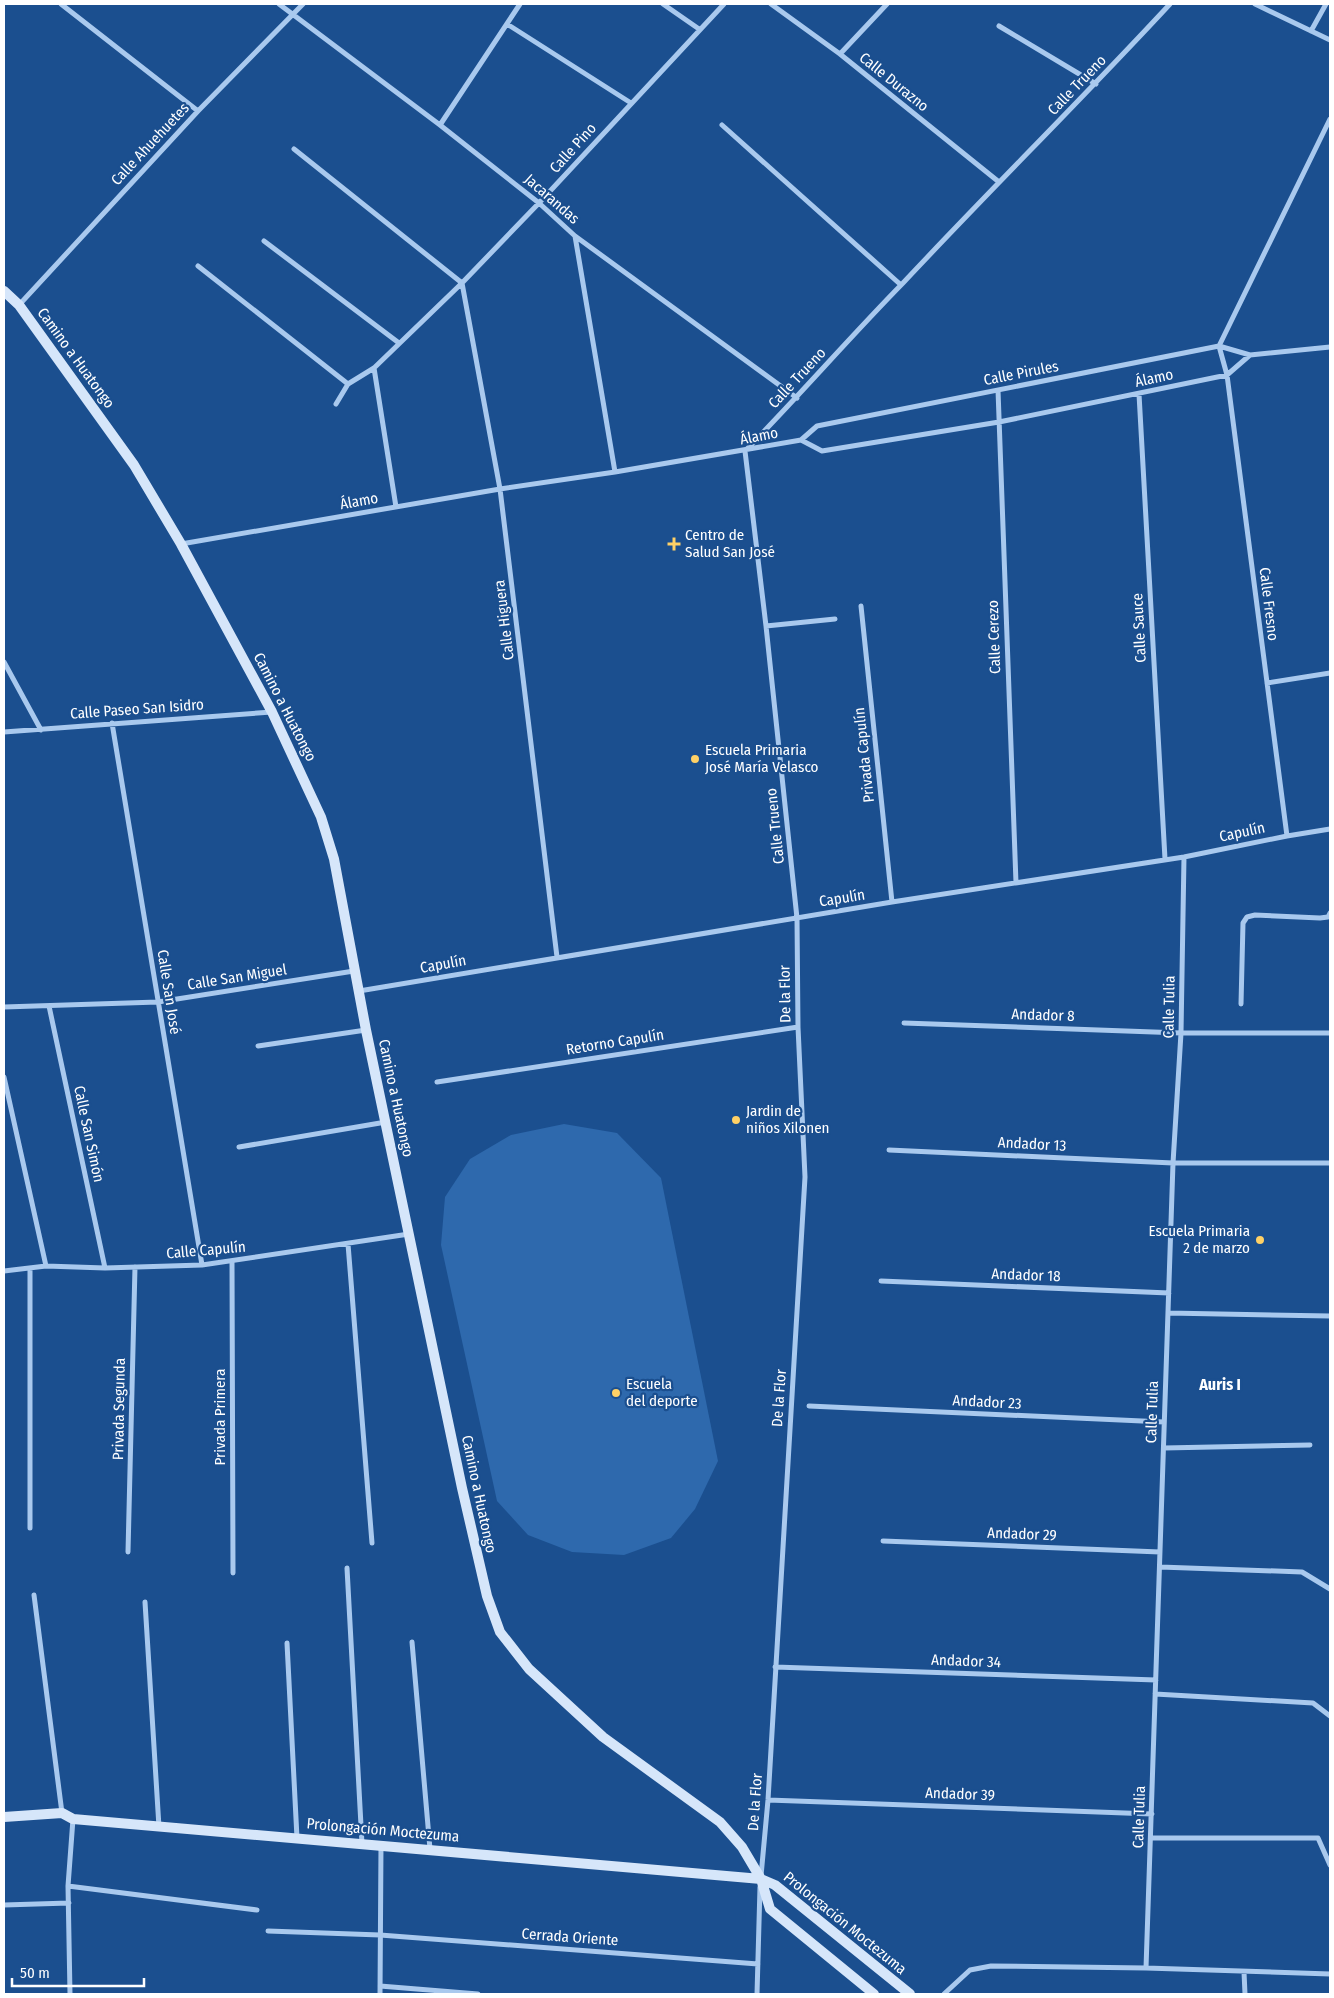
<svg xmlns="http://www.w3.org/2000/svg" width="1334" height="1998" font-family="'Fira Sans Condensed',sans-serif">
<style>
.green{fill:#2e69ad}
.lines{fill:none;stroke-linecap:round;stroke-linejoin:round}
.minor{stroke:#a9c9ee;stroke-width:5}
.secondary{stroke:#d6e6fa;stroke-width:10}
.poi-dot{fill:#ffd166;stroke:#1b4f8f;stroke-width:2}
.labels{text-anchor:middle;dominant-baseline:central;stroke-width:4.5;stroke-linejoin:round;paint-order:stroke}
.street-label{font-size:15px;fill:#fff;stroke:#1b4f8f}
.poi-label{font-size:15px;fill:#fff;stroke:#1b4f8f;text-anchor:start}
.neighbourhood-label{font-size:16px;font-weight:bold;fill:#fff;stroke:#1b4f8f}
</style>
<rect width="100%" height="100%" fill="#1b4f8f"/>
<path class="green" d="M 564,1124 L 617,1133 L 661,1178 L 718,1461 L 695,1509 L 671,1538 L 624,1555 L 572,1552 L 528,1535 L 497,1501 L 441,1245 L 445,1197 L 470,1159 L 511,1135 Z"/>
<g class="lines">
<path class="minor" d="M 61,4 L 198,111
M 279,4 L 440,125 L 539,203 L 575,236 L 797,398
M 663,4 L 699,29
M 771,4 L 840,54 L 999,182
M 1255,4 L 1330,40
M 507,24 L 631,103
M 999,26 L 1096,84
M 1311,31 L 1326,4
M 840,54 L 887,4
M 440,125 L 520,4
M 722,125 L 901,285
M 294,149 L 462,283 L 500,489 L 557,957
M 575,236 L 615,472
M 264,241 L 399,343
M 198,266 L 348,384
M 19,305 L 198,111 L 303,4
M 1219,346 L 1227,375 L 1287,836
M 1219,346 L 1330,119
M 374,368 L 396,507
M 998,390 L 1016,883
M 1139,394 L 1165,859
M 336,404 L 348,384 L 374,368 L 462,283 L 539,203 L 724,4
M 801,440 L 817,426 L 1219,346 L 1250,355
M 181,544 L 500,489 L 615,472 L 801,440 L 822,451 L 999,422 L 1227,375 L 1250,355 L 1330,347
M 861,606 L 892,902
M 766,626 L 835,619
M 4,662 L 41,730
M 1267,683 L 1330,673
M 112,723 L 202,1265
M 4,732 L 272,712
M 359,991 L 892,902 L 1184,857 L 1287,836 L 1330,829
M 1241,1004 L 1243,923 L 1247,917 L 1255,915 L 1320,918 L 1328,917 L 1330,913
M 49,1006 L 105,1268
M 4,1007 L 158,1002 L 354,971
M 904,1023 L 1181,1033 L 1330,1033
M 258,1046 L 366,1030
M 4,1077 L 46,1266
M 437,1082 L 798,1027
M 239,1147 L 386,1122
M 889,1150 L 1173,1163 L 1330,1163
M 348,1244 L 372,1543
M 232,1262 L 233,1573
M 30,1269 L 30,1528
M 4,1271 L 46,1266 L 105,1268 L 202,1265 L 409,1234
M 881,1281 L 1169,1293
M 1168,1313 L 1330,1316
M 809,1406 L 1164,1422
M 1164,1448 L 1310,1445
M 883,1541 L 1160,1552
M 128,1552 L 135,1267
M 1160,1567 L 1302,1572 L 1330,1589
M 347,1568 L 362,1844
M 34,1595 L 62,1813
M 145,1602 L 159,1827
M 412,1642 L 430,1849
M 287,1643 L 297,1838
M 775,1667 L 1156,1680
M 1155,1694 L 1313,1703 L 1330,1716
M 768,1800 L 1152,1814
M 1151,1838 L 1318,1838 L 1330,1865
M 761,1876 L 768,1800 L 805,1177 L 798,1027 L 797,918 L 766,626 L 745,451 C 799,396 849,338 903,283 C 991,189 1083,98 1170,4
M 68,1886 L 257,1910
M 4,1905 L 69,1903
M 268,1931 L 380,1935 L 758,1964
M 1146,1968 L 1173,1163 L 1181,1033 L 1184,857
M 1244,1972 L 1245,1994
M 380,1986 L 478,1994
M 70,1994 L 68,1886 L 73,1819
M 380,1994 L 381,1845
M 757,1994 L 760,1887
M 944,1994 L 970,1970 L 991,1966 L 1146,1968 L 1330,1974"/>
<path class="secondary" d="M 4,291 L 19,305 L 134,465 L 181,544 L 272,712 L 321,817 L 334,859 L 366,1030 L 462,1488 L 487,1596 L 500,1632 L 529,1669 L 603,1737 L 720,1822 L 742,1847 L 761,1879 L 770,1909 L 874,1994
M 4,1817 L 62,1813 L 73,1819 L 761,1879 L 775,1885 L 910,1994"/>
</g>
<g class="poi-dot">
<path d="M671.5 536.5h5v5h5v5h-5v5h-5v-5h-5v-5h5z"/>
<circle cx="695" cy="759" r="5"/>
<circle cx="736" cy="1120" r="5"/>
<circle cx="1260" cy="1240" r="5"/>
<circle cx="616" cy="1393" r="5"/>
</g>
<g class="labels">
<g class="street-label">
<text transform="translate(894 82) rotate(39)">Calle Durazno</text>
<text transform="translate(1077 85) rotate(-46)">Calle Trueno</text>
<text transform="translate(150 144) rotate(-47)">Calle Ahuehuetes</text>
<text transform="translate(573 148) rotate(-48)">Calle Pino</text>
<text transform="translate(552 199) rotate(41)">Jacarandas</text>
<text transform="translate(76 358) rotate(54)">Camino a Huatongo</text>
<text transform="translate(1021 373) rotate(-11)">Calle Pirules</text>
<text transform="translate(797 378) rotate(-47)">Calle Trueno</text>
<text transform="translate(1154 378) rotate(-12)">Álamo</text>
<text transform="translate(759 436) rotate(-11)">Álamo</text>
<text transform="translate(359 501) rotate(-10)">Álamo</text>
<text transform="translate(1269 604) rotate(83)">Calle Fresno</text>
<text transform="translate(504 620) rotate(-97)">Calle Higuera</text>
<text transform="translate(1139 628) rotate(-93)">Calle Sauce</text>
<text transform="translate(994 637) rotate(-92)">Calle Cerezo</text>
<text transform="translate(285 707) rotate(63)">Camino a Huatongo</text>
<text transform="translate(137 709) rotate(-4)">Calle Paseo San Isidro</text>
<text transform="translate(864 755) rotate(-96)">Privada Capulín</text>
<text transform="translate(775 826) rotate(-96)">Calle Trueno</text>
<text transform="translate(1242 832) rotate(-12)">Capulín</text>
<text transform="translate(842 898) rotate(-9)">Capulín</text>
<text transform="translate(443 964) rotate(-10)">Capulín</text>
<text transform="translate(237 977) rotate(-9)">Calle San Miguel</text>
<text transform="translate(169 992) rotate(81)">Calle San José</text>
<text transform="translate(785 994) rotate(-91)">De la Flor</text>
<text transform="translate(1169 1007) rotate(-89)">Calle Tulia</text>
<text transform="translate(1043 1015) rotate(2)">Andador 8</text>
<text transform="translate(615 1042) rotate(-9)">Retorno Capulín</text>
<text transform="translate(396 1098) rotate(78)">Camino a Huatongo</text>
<text transform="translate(89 1134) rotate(78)">Calle San Simón</text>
<text transform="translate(1032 1144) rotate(3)">Andador 13</text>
<text transform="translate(206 1250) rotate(-5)">Calle Capulín</text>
<text transform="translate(1026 1275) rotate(2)">Andador 18</text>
<text transform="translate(779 1398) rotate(-86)">De la Flor</text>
<text transform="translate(987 1402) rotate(3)">Andador 23</text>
<text transform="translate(119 1409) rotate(-89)">Privada Segunda</text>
<text transform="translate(1152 1412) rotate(-88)">Calle Tulia</text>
<text transform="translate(220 1417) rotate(-90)">Privada Primera</text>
<text transform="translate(479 1494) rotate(78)">Camino a Huatongo</text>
<text transform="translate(1022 1534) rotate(2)">Andador 29</text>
<text transform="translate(966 1661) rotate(2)">Andador 34</text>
<text transform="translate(960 1794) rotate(2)">Andador 39</text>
<text transform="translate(755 1802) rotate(-86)">De la Flor</text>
<text transform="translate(1139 1817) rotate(-88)">Calle Tulia</text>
<text transform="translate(383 1830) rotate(5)">Prolongación Moctezuma</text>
<text transform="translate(845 1923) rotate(39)">Prolongación Moctezuma</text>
<text transform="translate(570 1937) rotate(4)">Cerrada Oriente</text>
</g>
<g class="poi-label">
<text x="685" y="535">Centro de<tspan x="685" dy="17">Salud San José</tspan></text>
<text x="705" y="750">Escuela Primaria<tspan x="705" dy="17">José María Velasco</tspan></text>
<text x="746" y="1111">Jardin de<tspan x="746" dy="17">niños Xilonen</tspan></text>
<text x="1250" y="1231" text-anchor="end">Escuela Primaria<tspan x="1250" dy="17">2 de marzo</tspan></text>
<text x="626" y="1384">Escuela<tspan x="626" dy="17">del deporte</tspan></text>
</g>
<g class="neighbourhood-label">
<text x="1220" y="1384">Auris I</text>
</g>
</g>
<rect width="1334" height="1998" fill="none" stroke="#ffffff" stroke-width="10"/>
<path d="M12 1978v8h132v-8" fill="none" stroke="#ffffff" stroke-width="2.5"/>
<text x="20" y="1978" font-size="15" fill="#ffffff" stroke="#1b4f8f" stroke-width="4" paint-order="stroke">50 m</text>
</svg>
